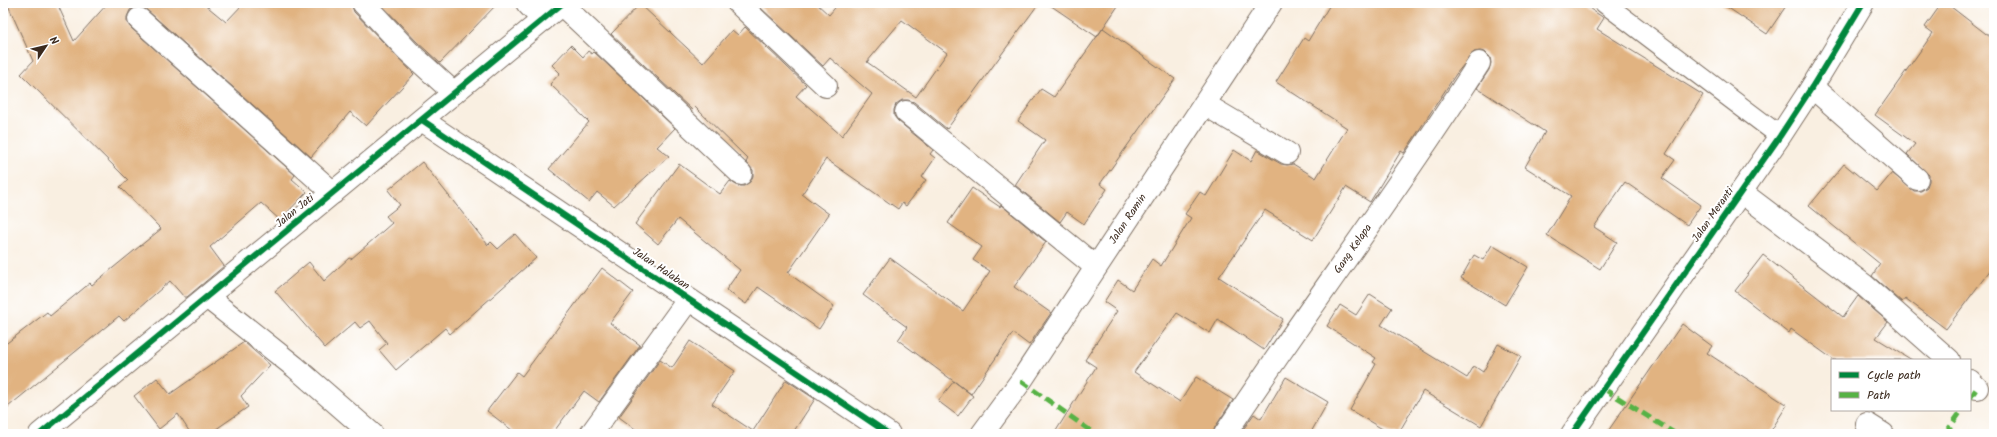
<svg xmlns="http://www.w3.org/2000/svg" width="1997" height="437" font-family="Kalam,sans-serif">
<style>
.building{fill:#e1b381;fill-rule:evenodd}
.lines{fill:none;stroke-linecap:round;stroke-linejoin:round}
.service-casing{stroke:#7e6f62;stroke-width:21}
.minor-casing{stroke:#7e6f62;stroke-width:24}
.tertiary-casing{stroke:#7e6f62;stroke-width:24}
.service{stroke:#fff;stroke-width:19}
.minor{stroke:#fff;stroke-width:22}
.tertiary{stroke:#fff;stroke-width:22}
.quiet{stroke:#57b245;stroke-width:5;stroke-dasharray:10 5;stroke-linecap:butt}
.cycleway-casing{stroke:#fff;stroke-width:8}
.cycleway{stroke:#00873e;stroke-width:6}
.labels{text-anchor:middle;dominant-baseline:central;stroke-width:4;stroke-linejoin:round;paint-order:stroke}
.street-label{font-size:11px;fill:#3b2a1e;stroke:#fff}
</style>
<rect width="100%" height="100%" fill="#fff"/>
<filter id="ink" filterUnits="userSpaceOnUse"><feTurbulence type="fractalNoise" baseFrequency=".025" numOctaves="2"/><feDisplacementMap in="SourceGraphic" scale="8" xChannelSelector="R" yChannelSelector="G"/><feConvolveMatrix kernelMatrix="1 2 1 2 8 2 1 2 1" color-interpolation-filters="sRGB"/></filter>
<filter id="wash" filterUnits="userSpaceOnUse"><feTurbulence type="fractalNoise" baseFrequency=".012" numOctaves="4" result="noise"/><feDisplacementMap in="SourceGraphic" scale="16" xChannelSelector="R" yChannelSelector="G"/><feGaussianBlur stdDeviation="0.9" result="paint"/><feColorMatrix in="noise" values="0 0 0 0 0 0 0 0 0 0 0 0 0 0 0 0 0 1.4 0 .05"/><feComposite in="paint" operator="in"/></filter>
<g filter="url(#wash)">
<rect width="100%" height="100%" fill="#f9efe1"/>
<g id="blocks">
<path class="building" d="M 7,3 L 57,3 L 74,41 L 108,3 L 203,3 L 226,22 L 244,3 L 351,3 L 354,12 L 414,74 L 366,126 L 350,112 L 311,157 L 147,10 L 141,7 L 135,7 L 130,10 L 127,17 L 127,23 L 131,28 L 295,175 L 292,179 L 307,192 L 280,220 L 261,203 L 210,247 L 224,266 L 187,297 L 184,297 L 170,281 L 124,321 L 119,316 L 3,411 L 3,346 L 47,312 L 50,316 L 90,283 L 92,285 L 161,229 L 120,187 L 128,180 L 21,74 L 33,61 Z
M 380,3 L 498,3 L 440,63 L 417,42 Z
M 765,3 L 816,3 L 829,15 L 839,3 L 1039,3 L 947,129 L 914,102 L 908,100 L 902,100 L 896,104 L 894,110 L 894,116 L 898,121 L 933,150 L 930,154 L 935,158 L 922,177 L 926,180 L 906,206 L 902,203 L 898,209 L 826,159 L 802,194 L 829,214 L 788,273 L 834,306 L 819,329 L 758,287 L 746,304 L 726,290 L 740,270 L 678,219 L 658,244 L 635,224 L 679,164 L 720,194 L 730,181 L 738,186 L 744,186 L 750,182 L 753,176 L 753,170 L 746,162 L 748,159 L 695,107 L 692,110 L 611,34 L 640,4 L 703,63 L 732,30 L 738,35 L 745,27 L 806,85 L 796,96 L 842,136 L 872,94 L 830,58 L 823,66 L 761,8 ZM 902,20 L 947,53 L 916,97 L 867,62 Z
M 1047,3 L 1120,3 L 1097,37 Z
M 1331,3 L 1581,3 L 1604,18 L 1597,29 L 1703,95 L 1666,154 L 1675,160 L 1662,178 L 1701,205 L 1687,225 L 1625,182 L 1594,227 L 1617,242 L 1600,269 L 1547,235 L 1571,196 L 1525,167 L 1545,132 L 1477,88 L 1489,70 L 1491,63 L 1490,57 L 1485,52 L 1480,51 L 1474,52 L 1456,74 L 1404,153 L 1401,151 L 1370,202 L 1346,187 L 1313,240 L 1265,210 L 1219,277 L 1283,319 L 1264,350 L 1218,319 L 1210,333 L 1177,313 L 1134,372 L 1180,402 L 1196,377 L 1233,400 L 1215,427 L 1213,434 L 1054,434 L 1096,367 L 1085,360 L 1117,311 L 1104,302 L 1118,280 L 1132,290 L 1152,259 L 1161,266 L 1191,218 L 1185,214 L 1200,192 L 1206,196 L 1234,150 L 1251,161 L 1257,150 L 1281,164 L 1287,165 L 1293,164 L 1316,178 L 1347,128 L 1276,82 L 1304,38 L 1308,41 Z
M 1721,3 L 1788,3 L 1767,34 Z
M 1942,3 L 1946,3 L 1994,40 L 1994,265 L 1946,329 L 1905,298 L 1902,302 L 1872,276 L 1880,264 L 1809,206 L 1844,164 L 1877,191 L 1892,173 L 1914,191 L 1921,191 L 1927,187 L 1929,181 L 1929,175 L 1907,154 L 1915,144 L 1875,115 L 1933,33 L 1925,27 Z
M 1103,28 L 1175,79 L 1100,184 L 1107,189 L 1084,224 L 1067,212 L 1060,222 L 1015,185 L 1045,140 L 1018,121 L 1041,89 L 1054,97 Z
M 571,45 L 583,57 L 588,51 L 592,54 L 594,52 L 675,128 L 657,147 L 669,156 L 614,206 L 597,192 L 589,202 L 549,169 L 589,122 L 550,84 L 560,73 L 552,65 Z
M 422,162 L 488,245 L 491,242 L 498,249 L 515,234 L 536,258 L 450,334 L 445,328 L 396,370 L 379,350 L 387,343 L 370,321 L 360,328 L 355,322 L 325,348 L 275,291 L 309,262 L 324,281 L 349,258 L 351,259 L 392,223 L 386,216 L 400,205 L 388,190 Z
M 972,188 L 1000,207 L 1001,205 L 1046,242 L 1014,287 L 1051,313 L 1029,345 L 1013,333 L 971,394 L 898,340 L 907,327 L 863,295 L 890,258 L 963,311 L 990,271 L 973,260 L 982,247 L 948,223 Z
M 1492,245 L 1528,267 L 1505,305 L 1461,278 L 1474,255 L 1483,260 Z
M 1763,255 L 1843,317 L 1858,296 L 1888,322 L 1876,338 L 1912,360 L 1834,360 L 1791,329 L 1789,333 L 1735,291 Z
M 602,268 L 633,292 L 610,323 L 640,345 L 599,402 L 584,391 L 552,434 L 517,434 L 487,411 L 517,372 L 522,376 Z
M 1370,294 L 1392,308 L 1381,325 L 1467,378 L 1474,366 L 1483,372 L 1498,344 L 1521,356 L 1481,426 L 1423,391 L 1398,434 L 1391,434 L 1350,410 L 1376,364 L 1373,362 L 1376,358 L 1327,326 L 1340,305 L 1356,315 Z
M 1682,324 L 1712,346 L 1707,353 L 1787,405 L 1769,434 L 1606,434 Z
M 690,341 L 735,371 L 712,404 L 753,431 L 786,380 L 815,399 L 792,434 L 642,434 L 619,417 L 660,360 L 672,368 Z
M 244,342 L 270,365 L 241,396 L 248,407 L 209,434 L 191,434 L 178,414 L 159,429 L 134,396 L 157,378 L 170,394 Z
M 1286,377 L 1328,402 L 1310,434 L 1240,434 L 1254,414 L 1261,419 Z
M 954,381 L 973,396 L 958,416 L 938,401 Z"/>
</g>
</g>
<g filter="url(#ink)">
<use href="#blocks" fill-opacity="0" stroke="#7e6f62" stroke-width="1"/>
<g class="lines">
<defs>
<path id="service" d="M 1604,3 L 1780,136"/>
<path id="minor" d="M 363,3 L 408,51 L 454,93
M 527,3 L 543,20
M 738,3 L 826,86
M 561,4 L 741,174
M 139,19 L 333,193
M 1812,87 L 1917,179
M 1204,104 L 1287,153
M 906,112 L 1096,267
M 422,120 L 889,434
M 1741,192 L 1864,285 L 1949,360
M 207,297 L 295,367 L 372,434
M 1970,381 L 1977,388
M 1867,424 L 1883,434
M 591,434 L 688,300
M 982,434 L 1021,381 L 1271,3
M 1225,434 C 1308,309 1398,190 1479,63"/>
<path id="tertiary" d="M 40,434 L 563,3
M 1572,434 L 1780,136 L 1812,87 L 1863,3"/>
</defs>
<use href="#service" class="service-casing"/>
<use href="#minor" class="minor-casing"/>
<use href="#tertiary" class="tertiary-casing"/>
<use href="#service" class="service"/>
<use href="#minor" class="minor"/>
<use href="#tertiary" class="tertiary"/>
<path class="quiet" d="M 1021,381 L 1095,434
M 1604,389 L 1676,434
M 1970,398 L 1977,388
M 1945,434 L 1962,410"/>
<defs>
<path id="cycleway" d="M 422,120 L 889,434
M 40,434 L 563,3
M 1572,434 L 1780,136 L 1812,87 L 1863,3"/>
</defs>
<use href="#cycleway" class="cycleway-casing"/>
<use href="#cycleway" class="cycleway"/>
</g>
</g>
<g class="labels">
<g class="street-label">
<text transform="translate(295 211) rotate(-39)">Jalan Jati</text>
<text transform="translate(1713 215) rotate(-55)">Jalan Meranti</text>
<text transform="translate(1128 219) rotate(-56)">Jalan Ramin</text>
<text transform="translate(1353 249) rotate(-55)">Gang Kelapa</text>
<text transform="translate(661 269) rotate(34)">Jalan Halaban</text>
</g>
</g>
<rect width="1997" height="437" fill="none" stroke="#fff" stroke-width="16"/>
<rect x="1831" y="359" width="140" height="52" fill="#ffffff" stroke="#b1aaa5"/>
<rect x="1839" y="372" width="20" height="6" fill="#00873e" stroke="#b1aaa5"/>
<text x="1867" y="379" font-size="12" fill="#3b2a1e">Cycle path</text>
<rect x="1839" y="392" width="20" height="6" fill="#57b245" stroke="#b1aaa5"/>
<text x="1867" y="399" font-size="12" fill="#3b2a1e">Path</text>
<g transform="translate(46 46) rotate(55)" stroke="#ffffff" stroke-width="3" paint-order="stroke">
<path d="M0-3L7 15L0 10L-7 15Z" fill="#3b2a1e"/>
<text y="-6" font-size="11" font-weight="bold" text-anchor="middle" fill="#3b2a1e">N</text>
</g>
</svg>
